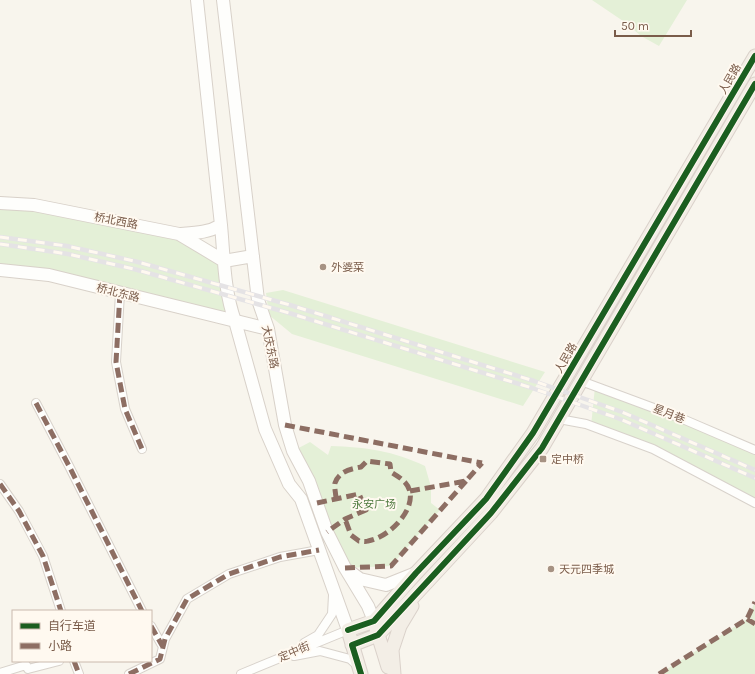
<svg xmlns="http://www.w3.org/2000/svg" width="755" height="674" font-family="Karla,'Noto Sans SC',sans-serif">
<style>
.green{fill:#e4f0d7}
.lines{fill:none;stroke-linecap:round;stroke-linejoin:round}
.street-casing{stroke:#d8d2cb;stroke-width:10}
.secondary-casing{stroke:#d8d1c9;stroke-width:14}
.primary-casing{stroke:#dad1ca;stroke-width:15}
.street{stroke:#fefefc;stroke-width:8}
.secondary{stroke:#fefefc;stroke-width:12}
.primary{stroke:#f3eee6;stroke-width:13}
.rail-casing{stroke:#e5e3e5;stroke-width:4.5}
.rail{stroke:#fff9f0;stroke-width:3;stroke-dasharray:9;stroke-linecap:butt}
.quiet{stroke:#8d6e63;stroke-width:5;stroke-dasharray:10 5;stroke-linecap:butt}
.cycleway-casing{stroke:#fff9f0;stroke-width:8}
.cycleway{stroke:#1b5e20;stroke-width:6}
.poi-dot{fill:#a69283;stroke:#fff9f0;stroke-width:1.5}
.labels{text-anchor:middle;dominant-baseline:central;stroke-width:4;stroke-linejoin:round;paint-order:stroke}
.street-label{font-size:11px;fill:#7a5c4a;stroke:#fff9f0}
.poi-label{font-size:11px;fill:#7a5c4a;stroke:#fff9f0;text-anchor:start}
.park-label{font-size:11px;fill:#4e7a3e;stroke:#fff9f0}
</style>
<rect width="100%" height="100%" fill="#f8f5ed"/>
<path class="green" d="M 592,0 L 687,0 L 659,46 L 641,36 L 626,23 Z
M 0,203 L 179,234 L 224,261 L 235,321 L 0,270 Z
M 283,290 L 545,372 L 523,406 L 292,334 L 269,315 L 266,293 Z
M 595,387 L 755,450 L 755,503 L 653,449 L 591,426 Z
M 310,442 L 328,455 L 331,446 C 365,447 394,451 425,466 L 431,487 L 431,503 L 440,510 L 391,566 L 345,568 L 293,451 Z
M 755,602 L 755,674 L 659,674 L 747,619 Z"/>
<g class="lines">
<defs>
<path id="street" d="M 120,293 L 116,362 L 125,409 L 142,449
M 581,381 L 678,417 L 755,450
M 36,403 L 69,466 L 142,611
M 559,419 L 586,424 L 653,449 L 755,503
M 0,484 L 19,511 L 43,556 L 61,611
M 151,626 L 163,647
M 304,643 L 318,635 L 332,614 L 333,595
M 294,656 L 320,651 L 350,659 L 358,666
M 74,661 L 79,674
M 0,673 L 26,665 L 28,669 L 59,661
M 129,674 L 160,659 L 165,639 L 187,599 L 229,574 L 280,557 L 319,550
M 241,674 L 348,630"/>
<path id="secondary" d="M 197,0 L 221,225 C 224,257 224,291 235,321 L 265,429 L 289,484 L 301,499 L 348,630
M 223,0 L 258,300 L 268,329 L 285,425 L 293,451 L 309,481 L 327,532 L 345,568 L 368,606 L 374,621
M 0,203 L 34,205 L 179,234 L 224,261 L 253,256
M 179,234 C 194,233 208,233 221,225
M 0,270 L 49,275 L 268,329
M 349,571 L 360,579 L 386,585 L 416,573"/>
<path id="primary" d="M 376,628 L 388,667
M 352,645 L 378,635 L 491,513 L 542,448 L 755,84
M 361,674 L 348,630 L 374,621 L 416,573 L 486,499 L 533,433 L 755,56
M 394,674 L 392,650 L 400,626 L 412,606"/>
</defs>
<use href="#street" class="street-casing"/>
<use href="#secondary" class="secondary-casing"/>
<use href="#primary" class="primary-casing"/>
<use href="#street" class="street"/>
<use href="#secondary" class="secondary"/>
<use href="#primary" class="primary"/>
<defs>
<path id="rail" d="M 0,237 L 67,246 L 138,262 L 290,305 L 534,381 L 622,412 L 755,470
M 0,244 L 68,254 L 134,269 L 289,313 L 532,388 L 620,419 L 755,478"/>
</defs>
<use href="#rail" class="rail-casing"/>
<use href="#rail" class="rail"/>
<path class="quiet" d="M 120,293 L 116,362 L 125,409 L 142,449
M 36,403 L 69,466 L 142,611
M 285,425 L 482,463
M 0,484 L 19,511 L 43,556 L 61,611
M 410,491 L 466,481 L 482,463
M 336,499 C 336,494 334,487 335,483 C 339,471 351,469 361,467 L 367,461 L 390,464 L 391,472 C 399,477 408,482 410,492 C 414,513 387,538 368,541 C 365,542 362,541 359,541 L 351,535 L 345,519
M 317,503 L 359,494 L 366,510 L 345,519 L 327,532
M 345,568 L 391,566 L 466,481
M 747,619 L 755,624
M 151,626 L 163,647
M 74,661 L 79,674
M 129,674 L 160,659 L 165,639 L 187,599 L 229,574 L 280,557 L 319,550
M 659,674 L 747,619 L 755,602"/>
<defs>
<path id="cycleway" d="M 348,630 L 374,621 L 416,573 L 486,499 L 533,433 L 755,56
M 361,674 L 352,645 L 378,635 L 491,513 L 542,448 L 755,84"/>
</defs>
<use href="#cycleway" class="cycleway-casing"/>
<use href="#cycleway" class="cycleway"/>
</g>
<g class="poi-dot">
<circle cx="323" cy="267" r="4"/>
<rect x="539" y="455" width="8" height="8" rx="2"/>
<circle cx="551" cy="569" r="4"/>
</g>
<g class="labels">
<g class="street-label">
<text transform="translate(730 79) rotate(-60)">人民路</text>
<text transform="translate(116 221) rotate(11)">桥北西路</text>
<text transform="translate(118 293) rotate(14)">桥北东路</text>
<text transform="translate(270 347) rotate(78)">大庆东路</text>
<text transform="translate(566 358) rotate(-60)">人民路</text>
<text transform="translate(669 414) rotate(21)">星月巷</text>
<text transform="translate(294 652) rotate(-23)">定中街</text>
</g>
<g class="poi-label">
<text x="331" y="267">外婆菜</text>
<text x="551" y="459">定中桥</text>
<text x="559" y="569">天元四季城</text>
</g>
<g class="park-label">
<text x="374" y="504">永安广场</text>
</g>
</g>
<rect x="12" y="610" width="140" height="52" fill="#fff9f0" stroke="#cabaae"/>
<rect x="20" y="623" width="20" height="6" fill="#1b5e20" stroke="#cabaae"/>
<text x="48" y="630" font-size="12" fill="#7a5c4a">自行车道</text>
<rect x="20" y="643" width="20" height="6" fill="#8d6e63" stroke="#cabaae"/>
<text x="48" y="650" font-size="12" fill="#7a5c4a">小路</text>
<path d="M615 30v6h76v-6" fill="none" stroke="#7a5c4a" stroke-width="2"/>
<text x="621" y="30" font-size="12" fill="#7a5c4a" stroke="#fff9f0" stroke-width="3" paint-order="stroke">50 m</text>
</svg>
